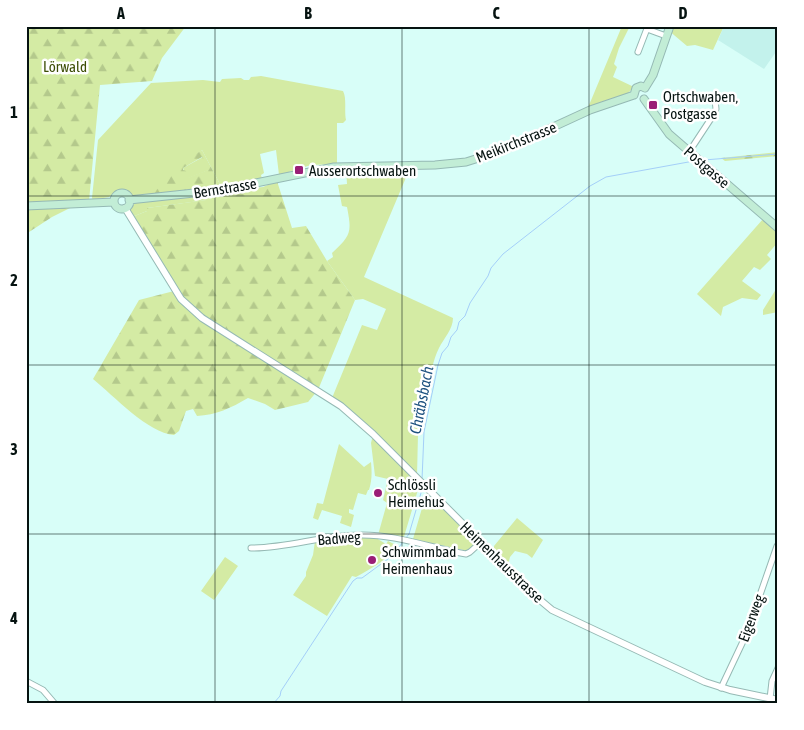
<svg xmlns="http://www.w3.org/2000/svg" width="804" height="730" font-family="'Asap Condensed',sans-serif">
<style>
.built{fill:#c3f2ec}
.grass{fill:#d4eba4}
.forest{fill:url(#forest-firs);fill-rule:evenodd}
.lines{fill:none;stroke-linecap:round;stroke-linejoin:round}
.stream{stroke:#a4cff9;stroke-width:1}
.minor-casing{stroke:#95b9b4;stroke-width:7}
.tertiary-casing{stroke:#95b9b4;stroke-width:8}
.secondary-casing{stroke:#95b9b4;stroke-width:9}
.minor{stroke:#fff;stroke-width:5}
.tertiary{stroke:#fff;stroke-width:6}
.secondary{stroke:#c2edd6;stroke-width:7}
.grid{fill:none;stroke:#061311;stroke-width:1;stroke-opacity:0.55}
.poi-dot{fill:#9a1e76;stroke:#fff;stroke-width:2}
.labels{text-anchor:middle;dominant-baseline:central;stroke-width:5;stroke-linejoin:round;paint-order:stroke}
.park-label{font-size:15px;fill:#3d4e06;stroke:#fff}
.poi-label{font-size:15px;fill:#061311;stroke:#fff;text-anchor:start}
.street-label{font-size:15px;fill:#061311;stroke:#fff}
.water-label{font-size:16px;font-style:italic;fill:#205381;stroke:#fff}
.neatline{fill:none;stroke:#061311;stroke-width:2}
.grid-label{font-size:16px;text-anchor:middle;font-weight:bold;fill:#061311}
</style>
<defs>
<pattern id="forest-firs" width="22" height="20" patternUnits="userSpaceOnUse" patternTransform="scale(1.25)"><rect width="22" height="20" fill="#d4eba4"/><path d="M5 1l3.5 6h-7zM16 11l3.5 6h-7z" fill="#b4c98c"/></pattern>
</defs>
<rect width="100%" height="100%" fill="#d8fef8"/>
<path class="built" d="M 724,26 L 778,26 L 778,49 L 764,69 L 718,40 Z"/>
<path class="grass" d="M 622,26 L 630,26 L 619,48 L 614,64 L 617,67 L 613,77 L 634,87 L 627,94 L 587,110 Z
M 670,26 L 724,26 L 713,50 L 695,45 L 687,46 L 668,30 Z
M 261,76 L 343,91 C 347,98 344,111 346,120 L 343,123 L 337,123 L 337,164 L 311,165 L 279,175 L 276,150 L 260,154 L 264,173 L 261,175 L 262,179 L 222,188 L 202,150 L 146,196 L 134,197 L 122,190 L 116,191 L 109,197 L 93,200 L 92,198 L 98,140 L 151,83 L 203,80 L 220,82 L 222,79 L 241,78 L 244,80 L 249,80 L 251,77 Z
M 203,157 L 209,170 L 186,179 L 183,168 Z
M 346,168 L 410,168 L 364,277 L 453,318 C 453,329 444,338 439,348 C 433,360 431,374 427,388 L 424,390 L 423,395 L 425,400 L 418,434 L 417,476 L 332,398 L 362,325 L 377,330 L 386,309 L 363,299 L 355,300 L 327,261 L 333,257 L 332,253 C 351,235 352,233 347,207 L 342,206 L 338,185 L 347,184 Z
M 206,194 L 207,200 L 147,208 L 147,211 L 132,217 L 129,210 L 131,206 L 136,203 Z
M 763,219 L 778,232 L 778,242 L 767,255 L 771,259 L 760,270 L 754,267 L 742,281 L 761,295 L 757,300 L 742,298 L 723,307 L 721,316 L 697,294 Z
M 778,286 L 778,312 L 763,315 L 763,310 Z
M 375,438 L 420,483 L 403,540 L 378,535 L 387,503 L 383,500 L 388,479 L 375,476 L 371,443 L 372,439 Z
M 339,444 L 364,467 L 371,462 C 372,473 372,480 369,490 L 368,490 L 366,495 L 358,493 L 353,510 L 349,509 L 349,513 L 354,515 L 351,527 L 340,523 L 342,516 L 322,510 L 318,520 L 313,518 L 317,503 L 323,504 Z
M 427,491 L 475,540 L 475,545 L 468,551 L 413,539 Z
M 517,518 L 543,540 L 532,558 L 527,554 L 515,551 L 510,557 L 508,565 L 494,551 L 494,546 Z
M 357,536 L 376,538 L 386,544 L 388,541 L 398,546 C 388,560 370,569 356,577 L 352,576 L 327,616 L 293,595 L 306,576 L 306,572 L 313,555 L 315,541 Z
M 225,557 L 238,566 L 214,600 L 201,591 Z"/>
<path class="forest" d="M 26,26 L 186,26 L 162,58 L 152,81 L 100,85 L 89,201 L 26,204 Z
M 202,150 L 222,188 L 146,196 L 146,187 ZM 202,157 L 208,170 L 187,178 L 186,171 L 183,170 L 183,168 Z
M 778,152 L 778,156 L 725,161 L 721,158 Z
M 277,181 L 292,228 L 306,226 L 327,261 L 355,300 L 318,390 L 308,402 L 275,410 L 265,404 L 248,398 C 231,408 216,415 197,416 L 193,409 L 186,411 L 179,431 L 174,435 C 148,433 114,396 93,379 L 139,300 L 174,291 L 132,217 L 147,211 L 147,208 L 206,200 L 206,194 L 263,187 Z
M 72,207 L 52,217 L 26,234 L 26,210 Z"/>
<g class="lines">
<path class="stream" d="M 704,160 L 778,154
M 422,480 L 424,432 L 438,365 L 442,353 L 448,346 L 451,337 L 457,330 L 459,322 L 465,316 L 470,303 L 488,276 L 491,268 L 503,254 L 590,186 L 606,177 L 694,161
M 405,539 L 409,534 L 421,493 L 421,486
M 273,704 L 280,696 L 281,691 L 353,581 L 357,578 L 362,578 L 392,556 L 403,542"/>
<defs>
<path id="minor" d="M 647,29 L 666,36
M 638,52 L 648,26
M 689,152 L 714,114 L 716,109 L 715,100
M 251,548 C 288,548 323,535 359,535 C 395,534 431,548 466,554 L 470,552 L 481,542
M 26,681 L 43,690 L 55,704
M 721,688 L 746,635 L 777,546
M 770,699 L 772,681 L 778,668"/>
<path id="tertiary" d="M 125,208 L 181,299 L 202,318 L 341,406 L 373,434 L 534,595 L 552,610 L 705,682 L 730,690 L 778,700"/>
<path id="secondary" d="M 645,88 L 653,75 L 670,26
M 634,95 L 636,88 L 641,86 L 645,88
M 644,99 L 669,134 L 778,228
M114 201a8 8 0 1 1 16 0a8 8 0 1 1-16 0Z
M 129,200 L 222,190 L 334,167 L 435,165 L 466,162 L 501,151 L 590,110 L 634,95
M 26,206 L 114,202"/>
</defs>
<use href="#minor" class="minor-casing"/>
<use href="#tertiary" class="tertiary-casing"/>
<use href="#secondary" class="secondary-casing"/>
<use href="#minor" class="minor"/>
<use href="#tertiary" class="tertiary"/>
<use href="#secondary" class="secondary"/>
</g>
<path class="grid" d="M 215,26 L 215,704M 402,26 L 402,704M 589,26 L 589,704M 26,196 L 778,196M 26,365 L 778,365M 26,534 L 778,534"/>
<g class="poi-dot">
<rect x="648" y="100" width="10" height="10" rx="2.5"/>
<rect x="294" y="165" width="10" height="10" rx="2.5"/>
<circle cx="378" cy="493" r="5"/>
<circle cx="372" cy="560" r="5"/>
</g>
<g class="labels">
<g class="park-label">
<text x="65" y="66">Lörwald</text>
</g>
<g class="poi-label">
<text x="663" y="96">Ortschwaben,<tspan x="663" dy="17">Postgasse</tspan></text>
<text x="309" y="170">Ausserortschwaben</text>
<text x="388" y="484">Schlössli<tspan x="388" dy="17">Heimehus</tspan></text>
<text x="382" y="551">Schwimmbad<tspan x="382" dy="17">Heimenhaus</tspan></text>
</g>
<g class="street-label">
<text transform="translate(516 142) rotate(-22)">Meikirchstrasse</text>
<text transform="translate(707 167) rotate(41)">Postgasse</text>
<text transform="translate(225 188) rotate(-9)">Bernstrasse</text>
<text transform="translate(339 538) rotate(-5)">Badweg</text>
<text transform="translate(502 562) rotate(44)">Heimenhausstrasse</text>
<text transform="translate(751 618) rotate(-70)">Eigerweg</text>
</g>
<g class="water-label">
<text transform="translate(421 400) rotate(-79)">Chräbsbach</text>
</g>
</g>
<rect width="804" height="730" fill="none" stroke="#ffffff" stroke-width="55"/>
<rect x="28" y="28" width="748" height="674" class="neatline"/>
<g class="grid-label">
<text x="121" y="19">A</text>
<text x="308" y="19">B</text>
<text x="496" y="19">C</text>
<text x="683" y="19">D</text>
<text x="14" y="118">1</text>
<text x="14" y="286">2</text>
<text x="14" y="455">3</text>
<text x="14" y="624">4</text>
</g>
</svg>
